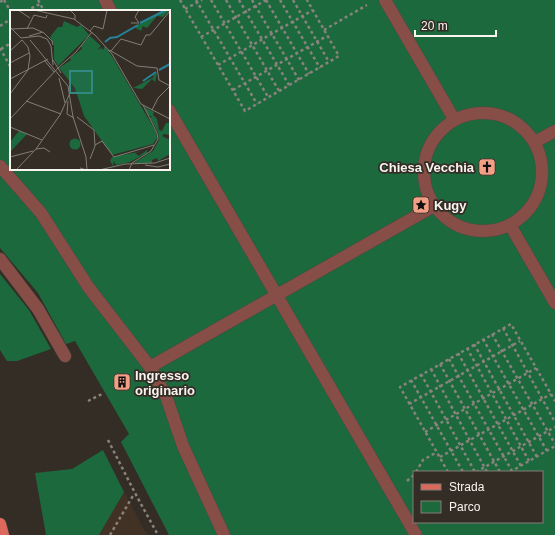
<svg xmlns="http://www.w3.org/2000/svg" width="555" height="535" font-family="Helvetica,sans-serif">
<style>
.commercial{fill:#423226}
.green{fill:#1c693d;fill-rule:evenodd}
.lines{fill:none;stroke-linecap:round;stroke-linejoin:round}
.minor-casing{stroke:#4f4941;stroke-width:13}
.major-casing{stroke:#4f4941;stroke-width:13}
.path{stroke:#88837d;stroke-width:2.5;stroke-dasharray:3 3;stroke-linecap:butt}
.minor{stroke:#874e47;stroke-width:12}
.major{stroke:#dc695b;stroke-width:12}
.labels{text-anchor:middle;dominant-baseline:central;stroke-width:3.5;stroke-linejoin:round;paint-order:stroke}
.poi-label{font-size:13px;font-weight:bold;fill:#f8f4ef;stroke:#332d25;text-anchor:start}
.inset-river{fill:none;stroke:#26829a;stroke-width:2}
.inset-road{fill:none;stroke:#827d76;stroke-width:1}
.view{fill:#328981;fill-opacity:0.15;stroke:#328981;stroke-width:2}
.inset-edge{fill:none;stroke:#f8f4ef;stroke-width:2}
</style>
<rect width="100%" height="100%" fill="#332d25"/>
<path class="commercial" d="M 124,492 L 147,535 L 99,535 Z"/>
<path class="green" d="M 0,0 L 555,0 L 555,535 L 169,535 L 121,442 L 129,434 L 75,341 L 66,344 L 38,293 L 0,248 ZM 11,11 L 169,11 L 169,169 L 11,169 ZM 414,472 L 542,472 L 542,522 L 414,522 Z
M 0,274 L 29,310 L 51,349 L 17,361 L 7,361 L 0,350 Z
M 103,450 L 124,492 L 99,535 L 46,535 L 35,473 L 72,469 Z"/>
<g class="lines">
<defs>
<path id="minor" d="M 105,0 L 111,11
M 385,0 L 454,119
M 169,110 L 416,535
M424 172a59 59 0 1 1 118 0a59 59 0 1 1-118 0Z
M 535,142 L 555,131
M 0,166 L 41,213 L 89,288 L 150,367 L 166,396 L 183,446 L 224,535
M 510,225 L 555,303
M 0,259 L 38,309 L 65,356
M 150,367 L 434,206"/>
<path id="major" d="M 0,524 L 3,535"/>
</defs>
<use href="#minor" class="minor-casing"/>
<use href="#major" class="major-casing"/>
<path class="path" d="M 4,0 L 11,12
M 38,0 L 44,11
M 180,0 L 245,111 L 339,56 L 307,0
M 196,0 L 257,104
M 211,0 L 268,97
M 226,0 L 279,91
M 239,0 L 289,85
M 252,0 L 299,80
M 266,0 L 309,74
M 280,0 L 320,68
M 293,0 L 329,62
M 0,2 L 3,0
M 185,9 L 202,0
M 26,11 L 40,4
M 0,26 L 11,19
M 324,30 L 367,5
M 201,37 L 266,0
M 0,48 L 11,68
M 1,49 L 11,43
M 218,65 L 313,10
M 233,90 L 327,36
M 503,328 L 555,422
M 492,334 L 555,444
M 483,339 L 547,451
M 474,344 L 537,457
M 467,348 L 529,461
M 458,353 L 521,466
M 449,359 L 512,471
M 440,364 L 500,472
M 431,369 L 487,472
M 421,374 L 475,472
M 411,380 L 463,472
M 88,401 L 104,393
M 409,404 L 520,341
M 425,432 L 536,368
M 108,440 L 135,493 L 158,535
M 440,457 L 551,394
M 416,472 L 423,460 L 437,452
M 448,472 L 400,387 L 511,324 L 555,401
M 476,472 L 555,427
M 510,472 L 555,446
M 407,481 L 414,475
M 110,535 L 134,494"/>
<use href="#minor" class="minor"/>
<use href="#major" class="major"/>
</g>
<defs>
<symbol id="church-square" viewBox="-11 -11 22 22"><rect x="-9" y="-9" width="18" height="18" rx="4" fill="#f39f85" stroke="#332d25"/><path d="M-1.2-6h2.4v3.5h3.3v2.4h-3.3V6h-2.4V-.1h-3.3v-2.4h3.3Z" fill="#111"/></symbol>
<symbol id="sight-square" viewBox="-11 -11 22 22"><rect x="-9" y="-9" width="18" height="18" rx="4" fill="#f39f85" stroke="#332d25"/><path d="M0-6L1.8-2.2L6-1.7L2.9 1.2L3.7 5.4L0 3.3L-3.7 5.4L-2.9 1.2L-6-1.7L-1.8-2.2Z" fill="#111"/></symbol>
<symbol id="building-square" viewBox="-11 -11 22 22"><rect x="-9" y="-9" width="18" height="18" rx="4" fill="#f39f85" stroke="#332d25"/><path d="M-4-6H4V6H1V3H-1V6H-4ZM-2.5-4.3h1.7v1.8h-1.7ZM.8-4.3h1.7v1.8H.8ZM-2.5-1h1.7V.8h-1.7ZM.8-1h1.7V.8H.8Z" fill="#111"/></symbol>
</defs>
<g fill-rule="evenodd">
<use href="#church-square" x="477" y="157" width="20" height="20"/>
<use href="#sight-square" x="411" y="195" width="20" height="20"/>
<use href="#building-square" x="112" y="372" width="20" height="20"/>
</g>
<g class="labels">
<g class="poi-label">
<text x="474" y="167" text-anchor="end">Chiesa Vecchia</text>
<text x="434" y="205">Kugy</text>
<text x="135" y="375">Ingresso<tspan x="135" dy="15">originario</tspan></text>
</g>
</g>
<g transform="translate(10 10)">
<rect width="160" height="160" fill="#332d25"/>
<path d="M 153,0 L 160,0 L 153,7 L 147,6 L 137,18 L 133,16 L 131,21 L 124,17 ZM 54,11 L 67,17 L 71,15 L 79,25 L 48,56 L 44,49 L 44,34 L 40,27 L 48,17 L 52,17 ZM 80,26 L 91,36 L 87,40 L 91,38 L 93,40 L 95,36 L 103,48 L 146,122 L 147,128 L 143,134 L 102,145 L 74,106 L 65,78 L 49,58 L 61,50 L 60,48 L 72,39 L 71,36 ZM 147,63 L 145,72 L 142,69 L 132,79 L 123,78 L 144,67 L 143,65 ZM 134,97 L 144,102 L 143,105 L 147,109 L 149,120 L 152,121 L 156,113 L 160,113 L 160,125 L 154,124 L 152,126 L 160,130 L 160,144 L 148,151 L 147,148 L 142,150 L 142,153 L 124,153 L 143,141 L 149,130 L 148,122 L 140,108 L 142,106 L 139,106 ZM 9,121 L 17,124 L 1,141 L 0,132 ZM59.5 134a5.5 5.5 0 1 1 11 0a5.5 5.5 0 1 1-11 0ZM 137,140 L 137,143 L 120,152 L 106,155 L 104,151 L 103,156 L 100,151 L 102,147 L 133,141 L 125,143 L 129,146 Z" fill="#1c693d"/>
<path class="inset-river" d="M 130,13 L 156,0M 95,32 L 100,28 L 107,27 L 128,15M 149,60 L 160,54M 133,71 L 146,62"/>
<path class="inset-road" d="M 8,0 L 20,8M 24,0 L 64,9 L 85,25 L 102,44 L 131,94 L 160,109M 60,0 L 65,5 L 65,10M 121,13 L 129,13 L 125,7 L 129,0M 0,17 L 11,28 L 29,26 L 37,29 L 41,36 L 43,55M 1,19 L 23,18 L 32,22M 17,19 L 24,5 L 36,8 L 37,5M 80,21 L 84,16 L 93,19 L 97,0M 19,26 L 33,22 L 42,31 L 43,35M 20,30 L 58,76 L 63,107 L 76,147 L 77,160 L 70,158M 98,40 L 101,41 L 111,29 L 131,35 L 136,25 L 140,25 L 160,1M 0,41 L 12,30 L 18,37 L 20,46 L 18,60 L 0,84M 101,41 L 127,56 L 147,58 L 149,70 L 160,76M 34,50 L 44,62M 43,50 L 51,63M 0,53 L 19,43M 49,68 L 55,93M 0,69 L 38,49M 16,91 L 51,104M 58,91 L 57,104 L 64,108M 142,100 L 148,88 L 160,76M 67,107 L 84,120 L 85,136 L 80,149M 0,109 L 49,57 L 66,42 L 82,22M 0,117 L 32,130M 85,135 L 92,131 L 104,147 L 144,135M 26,139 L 34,138 L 40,142M 0,147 L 23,141M 135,155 L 148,157 L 160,154M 6,160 L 26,139 L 50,105 L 60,83M 89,160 L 115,154 L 145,153 L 160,148M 119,160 L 122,153 L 141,141 L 148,129 L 147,123 L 133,95"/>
<path class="view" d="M 60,61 L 82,61 L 82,83 L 60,83 Z"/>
<rect width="160" height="160" class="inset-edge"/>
</g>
<rect x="413" y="471" width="130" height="52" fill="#332d25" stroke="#827d76"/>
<rect x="421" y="484" width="20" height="6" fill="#dc695b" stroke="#827d76"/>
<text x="449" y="491" font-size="12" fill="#f8f4ef">Strada</text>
<rect x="421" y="501" width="20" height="12" fill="#1c693d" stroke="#827d76"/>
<text x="449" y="511" font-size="12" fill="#f8f4ef">Parco</text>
<path d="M415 30v6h81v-6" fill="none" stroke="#f8f4ef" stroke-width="2"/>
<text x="421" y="30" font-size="12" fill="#f8f4ef" stroke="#332d25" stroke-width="3" paint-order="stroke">20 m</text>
</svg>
